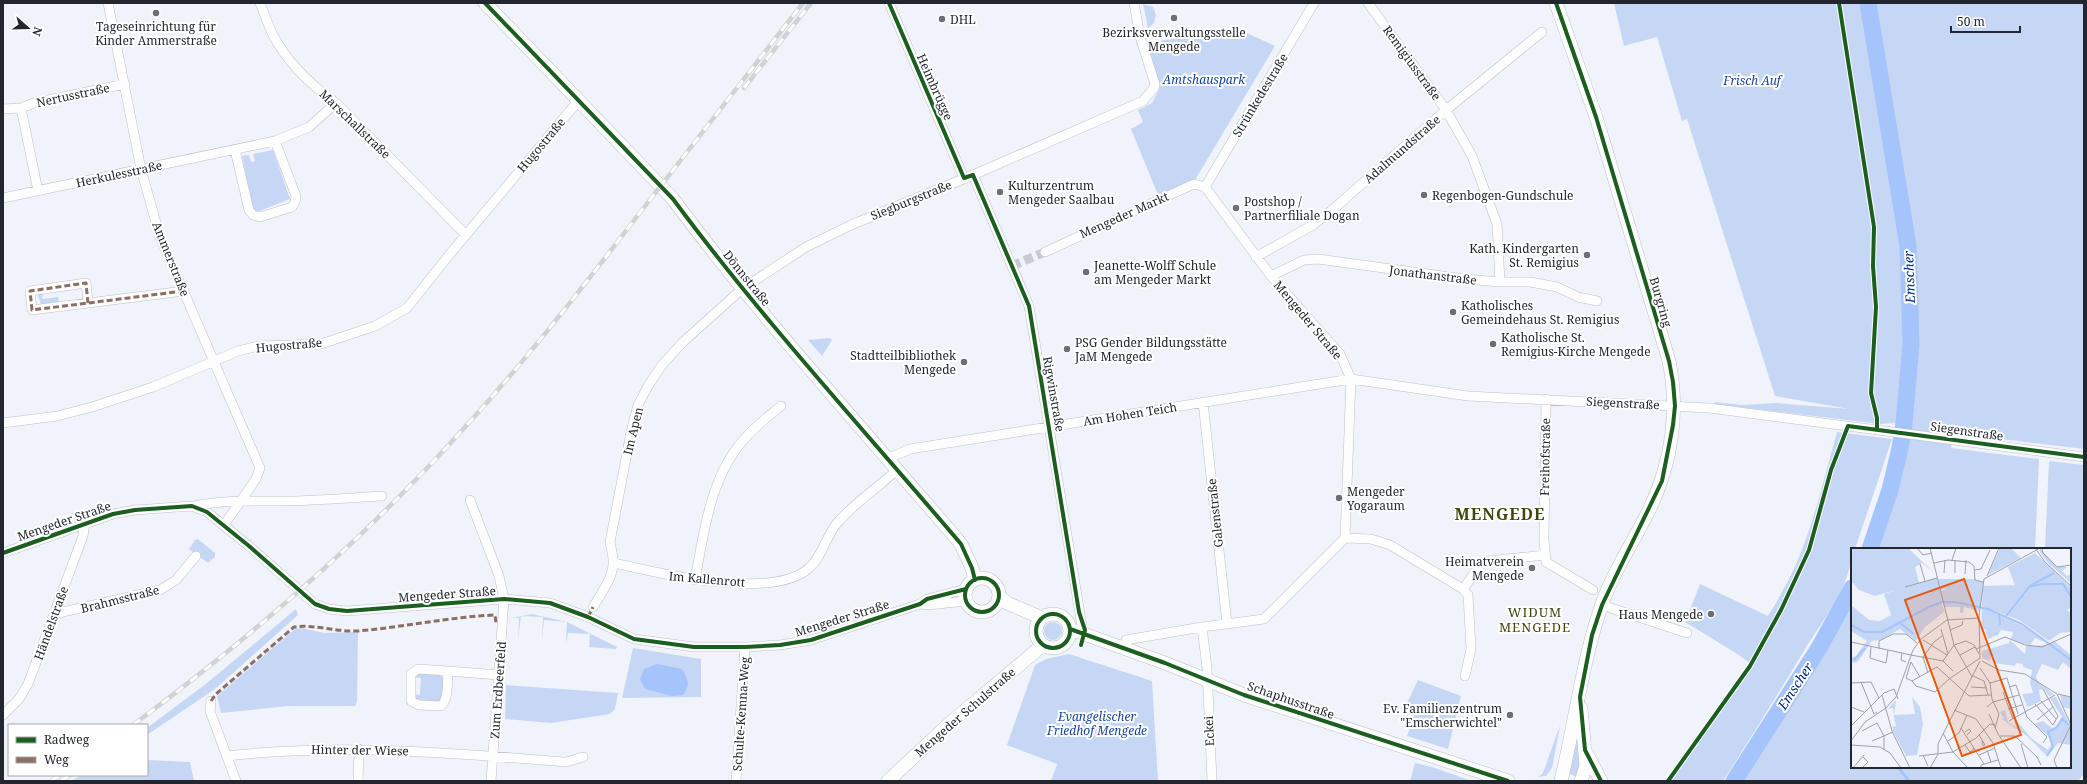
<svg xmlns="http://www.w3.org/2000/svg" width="2087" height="784" font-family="'Noto Serif',serif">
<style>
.green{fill:#c6d7f6}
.water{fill:#a5c4fc}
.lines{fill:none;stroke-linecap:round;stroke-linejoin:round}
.stream{stroke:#a5c4fc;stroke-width:3}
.river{stroke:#a5c4fc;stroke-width:17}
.street-tunnel{stroke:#c7cad1;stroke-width:9;stroke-dasharray:9 4.5;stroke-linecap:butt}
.street-casing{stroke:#bcc0c7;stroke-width:10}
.secondary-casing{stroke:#bcc0c7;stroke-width:14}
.street{stroke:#fdfdfe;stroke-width:9}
.secondary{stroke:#fdfdfe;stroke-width:13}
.rail-casing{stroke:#d1d2d5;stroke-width:4.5}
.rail{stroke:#fff;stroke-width:3;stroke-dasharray:9;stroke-linecap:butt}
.quiet{stroke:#8d6e63;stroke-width:3;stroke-dasharray:6 3;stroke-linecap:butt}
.cycleway-casing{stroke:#fff;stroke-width:6}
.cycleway{stroke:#1b5e20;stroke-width:4}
.poi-dot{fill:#6a6e75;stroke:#fff;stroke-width:1.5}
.labels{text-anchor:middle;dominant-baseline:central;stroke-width:4;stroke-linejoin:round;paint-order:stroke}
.poi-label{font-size:12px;fill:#22262e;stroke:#fff;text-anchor:start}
.street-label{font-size:12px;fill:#22262e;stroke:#fff}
.park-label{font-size:12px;font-style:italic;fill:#14449a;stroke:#fff}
.water-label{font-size:13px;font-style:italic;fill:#002c81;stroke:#fff}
.neighbourhood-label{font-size:13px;letter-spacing:1px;fill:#3e480e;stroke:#fff}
.district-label{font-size:16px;font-weight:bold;letter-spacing:1px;fill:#3e480e;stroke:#fff}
.inset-river{fill:none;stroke:#a5c4fc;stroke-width:2}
.inset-road{fill:none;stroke:#9ea1a8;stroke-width:1}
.view{fill:#e8590c;fill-opacity:0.15;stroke:#e8590c;stroke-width:2}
.inset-edge{fill:none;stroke:#22262e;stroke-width:2}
</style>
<rect width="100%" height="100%" fill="#f0f3fa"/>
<path class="green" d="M 1614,3 L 2084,3 L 2084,449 L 1952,433 L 1951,448 L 2039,459 L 2035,549 L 1870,549 C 1881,515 1893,482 1900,447 C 1910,397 1911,345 1909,295 L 1896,423 L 1880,424 L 1714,404 L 1716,402 L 1742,405 L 1776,403 L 1849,409 L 1775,396 L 1687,119 L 1682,121 L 1657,37 L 1624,46 Z
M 1143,4 L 1153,7 L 1156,15 L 1154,23 L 1148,28 Z
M 1238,29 L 1275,46 L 1195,180 L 1158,195 L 1131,129 L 1143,122 L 1138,110 L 1152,103 L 1160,88 L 1146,43 Z
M 273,150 L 290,199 L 257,212 L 253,208 L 242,156 L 249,155 L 251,162 L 255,161 L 253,154 Z
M 43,292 L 42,299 L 58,297 L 59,302 L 41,304 L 38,295 Z
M 829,338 L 832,340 L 822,356 L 808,340 Z
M 1837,432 L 1892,439 L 1855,549 L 1852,549 C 1852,585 1823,620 1805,649 C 1778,694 1751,738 1723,781 L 1671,781 L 1752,665 L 1739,655 L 1685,622 L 1700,584 L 1768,616 C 1782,593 1795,570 1804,544 C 1818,508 1826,470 1837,432 Z
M 2049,461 L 2084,465 L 2084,774 L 2078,781 L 1734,781 L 1819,648 L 1852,588 L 1852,767 L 2070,767 L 2070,549 L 2045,549 Z
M 198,539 L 215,553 L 215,557 L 208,563 L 189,549 L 195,540 Z
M 296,609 L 298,615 L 215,689 L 147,735 L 147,728 L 207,683 Z
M 532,614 L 567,622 L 617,647 L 616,649 L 589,647 L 590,634 L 568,633 L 566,643 L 567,622 L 544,620 L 542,641 L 543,617 L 521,616 L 518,639 L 519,618 L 512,618 Z
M1044 631a9 9 0 1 1 18 0a9 9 0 1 1-18 0Z
M 302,628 L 324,633 L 358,632 L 357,702 L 355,706 L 289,706 L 221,713 L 217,696 L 295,629 Z
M 633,648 L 701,659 L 701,697 L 622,698 Z
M 1069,654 L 1152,681 L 1158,781 L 1051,781 L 1057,764 L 1007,745 L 1035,665 L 1046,659 Z
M 420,673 L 438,674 L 444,678 L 443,696 L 439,702 L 415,699 L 413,694 L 420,695 L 421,678 L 414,677 Z
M 1418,680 L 1461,696 L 1448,749 L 1407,736 L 1415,713 L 1404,709 Z
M 506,685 L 618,693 L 615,709 L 610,714 L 551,723 L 505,719 Z
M 1560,726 L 1552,768 L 1546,776 L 1533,777 C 1537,777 1539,777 1542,774 C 1545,771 1556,734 1560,726 Z
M 1577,735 L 1583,750 L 1579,778 L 1568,773 Z
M 147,760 L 190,762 L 194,781 L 72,781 L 81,775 L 147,775 Z
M 1415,763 L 1432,767 L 1472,781 L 1410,781 Z"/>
<path class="water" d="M 657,664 L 682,669 C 688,680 691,684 683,695 L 672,696 L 645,689 L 640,679 L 644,669 Z"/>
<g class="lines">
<path class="stream" d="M 1837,617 L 1842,621
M 1898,767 L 1909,781"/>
<path class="river" d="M 1868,3 L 1908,246 L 1911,344 L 1904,424 L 1900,448 L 1890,490 L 1870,549
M 1734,781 L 1819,648 L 1852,588"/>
<path class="street-tunnel" d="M 1012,266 L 1045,252"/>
<defs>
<path id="street" d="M 108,3 L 141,169 L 160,237 L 260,468 L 256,479 L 224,525
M 260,3 C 264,13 268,25 273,35 C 287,62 311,85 336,103 L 466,235
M 889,3 L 964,178
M 1368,3 L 1446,110 L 1472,156 L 1497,224 L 1500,282
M 3,109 L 21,108
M 235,150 L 249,210 L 253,215 L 260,217 L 292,207 L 295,202 L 296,196 L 275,141
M 973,175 L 1029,306 L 1082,626
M 1205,187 L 1314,3
M 38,191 L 21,108 L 34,103 L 125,84
M 3,198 L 275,141 L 309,127 L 336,103
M 1045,252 L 1194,184 L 1205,187
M 1256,257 L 1313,225 L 1331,211 L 1446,110 L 1542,32
M 1271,276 L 1304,260 L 1318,259 L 1464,279 L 1500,282 L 1530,282 L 1557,287 L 1578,297 L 1597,301
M 88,303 L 86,283 L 30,291 L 32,310 L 184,291
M 1546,399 L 1544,540 L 1546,562 L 1593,590
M 1203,402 L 1227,624
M 3,423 L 57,416 L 92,407 L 153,387 L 238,351 L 259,346 L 321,344 L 375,326 L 407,308 L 450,254 L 579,100
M 887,459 L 910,449 L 1351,379 L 1468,396 L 1709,408 L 2084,457
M 470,500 L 499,576 L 504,599 L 491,781
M 194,506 C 223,500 251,501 280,501 C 314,501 348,498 382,496
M 1345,538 L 1371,539 L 1390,545 L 1463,589 L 1468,595 L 1471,649 L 1465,676
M 3,553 L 113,514 L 135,510 L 192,506 L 207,512 L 249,546 L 315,604 L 329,609 L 347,611 L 504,599 L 550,603 L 588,617 L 634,639 L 694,647 L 745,647 L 780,645 L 811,640 L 920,604 L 927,599 L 966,589
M 614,563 C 657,573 773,601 809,568 C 823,556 826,535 838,522 C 855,503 878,487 897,470
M 695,580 C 704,531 711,472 748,435 C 758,424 770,415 781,406
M 1463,589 L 1481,564 L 1487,561 L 1545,555
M 920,604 L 928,605 L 966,601
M 1602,605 L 1687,633
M 593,607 C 600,595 613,578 613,564 C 614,557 611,549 610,542 L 631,432 L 638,405 L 648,386 L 662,365 L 683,342 L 742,289 L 806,247 L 851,225 L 973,175 L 1143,101 L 1154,88 L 1155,84 L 1140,37 L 1134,3
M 54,614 L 160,590 L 176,580 L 196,556
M 1202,627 L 1207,668 L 1212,781
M 1126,640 L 1202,627 L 1264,619 L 1345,538 L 1351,379 L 1340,354 L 1271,276 L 1205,187
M 418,669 L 448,671 C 447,682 449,699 441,706 L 419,705 L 411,701 L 411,674 Z
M 448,671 L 499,675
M 211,701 L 210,711 L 236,781
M 3,715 L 19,699 L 28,684 L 83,536 L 85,523
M 227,756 C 340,743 453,753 566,762 L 583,757
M 358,781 L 359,749
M 736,781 L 745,647"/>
<path id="secondary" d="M 485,3 L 673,199 C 762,319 864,430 961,544 L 972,568 L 975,580
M 1556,3 L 1596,117 L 1669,361 C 1679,410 1672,461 1651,506 C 1635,540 1613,571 1601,607 C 1582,663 1575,723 1561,781
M965 595a17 17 0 1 1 34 0a17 17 0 1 1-34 0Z
M 999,596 L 1007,603 L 1042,618
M1036 631a17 17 0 1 1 34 0a17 17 0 1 1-34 0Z
M 1070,629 L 1165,663 L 1244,695 L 1508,781
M 1581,708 L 1586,766 L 1581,781
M 1587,754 L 1601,781
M 888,781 L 950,723 L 1043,645"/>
</defs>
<use href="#street" class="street-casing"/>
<use href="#secondary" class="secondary-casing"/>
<use href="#street" class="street"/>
<use href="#secondary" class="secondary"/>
<defs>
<path id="rail" d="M 744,88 L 811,3
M 133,725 C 238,647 338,562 428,467 C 503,389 570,304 635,219 C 691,147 747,75 803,3
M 51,781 L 60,775
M 61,781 L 70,775"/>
</defs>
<use href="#rail" class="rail-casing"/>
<use href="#rail" class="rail"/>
<path class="quiet" d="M 88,303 L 86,283 L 30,291 L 32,310 L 184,291
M 588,617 L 593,607
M 211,701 L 216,694 L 294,627 C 314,624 336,632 358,631 C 404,627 449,617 495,615 L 496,623"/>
<defs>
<path id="cycleway" d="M 485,3 L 673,199 C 762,319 864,430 961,544 L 972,568 L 975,580
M 889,3 L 964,178 L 973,175 L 1029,306 L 1079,612 L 1085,630 L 1081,645
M 1556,3 L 1596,117 L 1669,361 L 1673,382 L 1675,406 L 1673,425 L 1662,481 L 1602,605 L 1592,635 L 1580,697 L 1585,750 L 1601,781
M 1839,3 L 1874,227 L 1873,266 L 1876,307 L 1871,393 L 1877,418 L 1877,430
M 3,553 L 113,514 L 135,510 L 192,506 L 207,512 L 249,546 L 315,604 L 329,609 L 347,611 L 504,599 L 550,603 L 588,617 L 634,639 L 694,647 L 745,647 L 780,645 L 811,640 L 920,604 L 927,599 L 966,589
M965 595a17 17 0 1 1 34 0a17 17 0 1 1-34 0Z
M1036 631a17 17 0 1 1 34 0a17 17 0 1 1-34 0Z
M 1070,629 L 1165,663 L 1244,695 L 1508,781
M 1668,781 L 1750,666 L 1781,610 L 1809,550 L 1831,470 L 1848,426 L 2084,457"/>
</defs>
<use href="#cycleway" class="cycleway-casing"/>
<use href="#cycleway" class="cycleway"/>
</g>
<g class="poi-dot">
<circle cx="156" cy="13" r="4"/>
<circle cx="1174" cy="18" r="4"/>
<circle cx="942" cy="19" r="4"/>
<circle cx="1000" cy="192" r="4"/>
<circle cx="1424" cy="195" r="4"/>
<circle cx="1236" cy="208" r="4"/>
<circle cx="1587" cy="255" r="4"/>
<circle cx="1086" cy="272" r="4"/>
<circle cx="1453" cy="312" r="4"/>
<circle cx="1493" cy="344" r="4"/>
<circle cx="1067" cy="349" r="4"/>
<circle cx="964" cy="362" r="4"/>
<circle cx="1339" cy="498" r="4"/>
<circle cx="1532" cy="568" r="4"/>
<circle cx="1711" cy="614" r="4"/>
<circle cx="1510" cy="715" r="4"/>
</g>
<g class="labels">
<g class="poi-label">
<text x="950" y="19">DHL</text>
<text x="156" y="26" text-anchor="middle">Tageseinrichtung für<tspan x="156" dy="14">Kinder Ammerstraße</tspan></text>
<text x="1174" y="32" text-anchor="middle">Bezirksverwaltungsstelle<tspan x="1174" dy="14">Mengede</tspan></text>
<text x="1008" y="185">Kulturzentrum<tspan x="1008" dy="14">Mengeder Saalbau</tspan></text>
<text x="1432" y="195">Regenbogen-Gundschule</text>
<text x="1244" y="201">Postshop /<tspan x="1244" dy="14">Partnerfiliale Dogan</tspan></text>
<text x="1579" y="248" text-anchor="end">Kath. Kindergarten<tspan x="1579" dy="14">St. Remigius</tspan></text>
<text x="1094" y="265">Jeanette-Wolff Schule<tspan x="1094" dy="14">am Mengeder Markt</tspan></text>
<text x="1461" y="305">Katholisches<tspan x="1461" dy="14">Gemeindehaus St. Remigius</tspan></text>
<text x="1501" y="337">Katholische St.<tspan x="1501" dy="14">Remigius-Kirche Mengede</tspan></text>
<text x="1075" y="342">PSG Gender Bildungsstätte<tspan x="1075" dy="14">JaM Mengede</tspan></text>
<text x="956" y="355" text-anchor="end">Stadtteilbibliothek<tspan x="956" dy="14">Mengede</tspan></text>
<text x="1347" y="491">Mengeder<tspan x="1347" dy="14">Yogaraum</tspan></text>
<text x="1524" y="561" text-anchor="end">Heimatverein<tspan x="1524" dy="14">Mengede</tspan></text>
<text x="1703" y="614" text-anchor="end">Haus Mengede</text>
<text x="1502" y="708" text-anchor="end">Ev. Familienzentrum<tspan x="1502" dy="14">"Emscherwichtel"</tspan></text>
</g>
<g class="street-label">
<text transform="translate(1412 63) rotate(54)">Remigiusstraße</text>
<text transform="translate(935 87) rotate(66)">Heimbrügge</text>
<text transform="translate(73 95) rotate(-12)">Nertusstraße</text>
<text transform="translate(1260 95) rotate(-59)">Strünkedestraße</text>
<text transform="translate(355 124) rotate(44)">Marschallstraße</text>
<text transform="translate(541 145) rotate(-50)">Hugostraße</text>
<text transform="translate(1402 149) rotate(-41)">Adalmundstraße</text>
<text transform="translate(119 174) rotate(-12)">Herkulesstraße</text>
<text transform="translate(911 200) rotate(-22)">Siegburgstraße</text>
<text transform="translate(1124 215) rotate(-24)">Mengeder Markt</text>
<text transform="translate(171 259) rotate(68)">Ammerstraße</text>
<text transform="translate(1433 275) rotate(7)">Jonathanstraße</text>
<text transform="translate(747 278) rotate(51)">Dönnstraße</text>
<text transform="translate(1661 302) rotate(74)">Burgring</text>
<text transform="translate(1308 320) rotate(50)">Mengeder Straße</text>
<text transform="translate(289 345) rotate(-5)">Hugostraße</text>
<text transform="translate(1054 394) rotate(80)">Rigwinstraße</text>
<text transform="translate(1623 403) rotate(3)">Siegenstraße</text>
<text transform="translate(1130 414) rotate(-9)">Am Hohen Teich</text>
<text transform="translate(633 431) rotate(-76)">Im Apen</text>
<text transform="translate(1967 431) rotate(8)">Siegenstraße</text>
<text transform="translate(1545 457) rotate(-89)">Freihofstraße</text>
<text transform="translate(1215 513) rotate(-96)">Galenstraße</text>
<text transform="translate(64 521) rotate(-19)">Mengeder Straße</text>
<text transform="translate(707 579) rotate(5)">Im Kallenrott</text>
<text transform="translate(447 594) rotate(-4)">Mengeder Straße</text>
<text transform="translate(120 599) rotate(-14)">Brahmsstraße</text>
<text transform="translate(842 618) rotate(-17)">Mengeder Straße</text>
<text transform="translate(51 623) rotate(-70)">Händelstraße</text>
<text transform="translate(498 690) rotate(-86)">Zum Erdbeerfeld</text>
<text transform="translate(1291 700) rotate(19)">Schaphusstraße</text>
<text transform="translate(965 712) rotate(-41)">Mengeder Schulstraße</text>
<text transform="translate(741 714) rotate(-86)">Schulte-Kemna-Weg</text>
<text transform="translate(1209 731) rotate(-93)">Eckei</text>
<text transform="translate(360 750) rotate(1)">Hinter der Wiese</text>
</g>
<g class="park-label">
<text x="1204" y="79">Amtshauspark</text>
<text x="1752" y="80">Frisch Auf</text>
<text x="1097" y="716">Evangelischer<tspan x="1097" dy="14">Friedhof Mengede</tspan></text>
</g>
<g class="water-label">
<text transform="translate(1909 277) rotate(-92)">Emscher</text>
<text transform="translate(1795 686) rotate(-57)">Emscher</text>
</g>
<g class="neighbourhood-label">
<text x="1535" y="612">WIDUM<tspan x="1535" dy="15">MENGEDE</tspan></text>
</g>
<g class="district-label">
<text x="1500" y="514">MENGEDE</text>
</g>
</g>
<g transform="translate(1851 548)">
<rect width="220" height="220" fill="#f0f3fa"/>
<path d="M 0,0 L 57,0 L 83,25 L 71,15 L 64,19 L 68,35 L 86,30 L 90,43 L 98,40 L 90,42 L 87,31 L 123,31 L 132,34 L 130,59 L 102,53 L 89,55 L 91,55 L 95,69 L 93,64 L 74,79 L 65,93 L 49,81 L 30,92 L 21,93 L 8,112 L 4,115 L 0,114 L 0,110 L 5,108 L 16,93 L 0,83 L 0,57 L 18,72 L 29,73 L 40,67 L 33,46 L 49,41 L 24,48 L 8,42 L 0,33 ZM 149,0 L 160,0 L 170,10 L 137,27 ZM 189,0 L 206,19 L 216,19 L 211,23 L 216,28 L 220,26 L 220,35 L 197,15 L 189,4 ZM 184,5 L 220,39 L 220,58 L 216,63 L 220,64 L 220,84 L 209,85 L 198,93 L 168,72 L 131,58 L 132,38 L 164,37 L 157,19 ZM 105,54 L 128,59 L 128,63 L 113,59 L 112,65 L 109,65 L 109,59 L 93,59 L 92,55 ZM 131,59 L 174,79 L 196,95 L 184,90 L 179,97 L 169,95 L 160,91 L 162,84 L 150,82 L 147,87 L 137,91 L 134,81 L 130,82 ZM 159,92 L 174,106 L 175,98 L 195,97 L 203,93 L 220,107 L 220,121 L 212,114 L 207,122 L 191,116 L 187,124 L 185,129 L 187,133 L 203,147 L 198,148 L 193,141 L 188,142 L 190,153 L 177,159 L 171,146 L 182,145 L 179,134 L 181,122 L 172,119 L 172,116 L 165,115 L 164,118 L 144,115 L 143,108 L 140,108 L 139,113 L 131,110 L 131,103 L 158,95 ZM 209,147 L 220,149 L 220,161 L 212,159 ZM 61,149 L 69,159 L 72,176 L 66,207 L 55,208 L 42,183 L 41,179 L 45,178 L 43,169 L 42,160 L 37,161 L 45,152 L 43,167 L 64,166 ZM 205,149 L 220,179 L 220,197 L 207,195 L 196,208 L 176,188 L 149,170 L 153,171 L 149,164 L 154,162 L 157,174 L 165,179 L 163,173 L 165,172 L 180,190 L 197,202 L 201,195 L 199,190 L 183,176 L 192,173 L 201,180 L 206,178 L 211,169 L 199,150 Z" fill="#c6d7f6"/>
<path class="inset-river" d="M 178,39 L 191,36 L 212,36 L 220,49M 148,65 L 149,77M 155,68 L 179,38 L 203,25M 49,75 L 63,86M 0,77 L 13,84 L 31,84 L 78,59 L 91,54 L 105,54 L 137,61 L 171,76 L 220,112M 3,112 L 14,100M 196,208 L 202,199 L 197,184 L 205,180 L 211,171 L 218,177"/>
<path class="inset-road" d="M 66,0 L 72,7 L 81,5M 79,0 L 103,97 L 121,129M 184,0 L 194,14 L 220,38M 191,0 L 192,5 L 206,19 L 220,17M 101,12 L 105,0M 83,15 L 97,12 L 118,14 L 123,18 L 124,32 L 132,34M 69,16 L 74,33M 123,22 L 130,21 L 139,2M 93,25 L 94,12M 104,25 L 104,12M 114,26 L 115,12M 136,28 L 148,0M 54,39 L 86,30M 90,81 L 97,106M 99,82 L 111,77 L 112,73M 72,92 L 96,107M 0,94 L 60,107M 20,99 L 19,110 L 35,115 L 37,102M 28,101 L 28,93 L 42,86 L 55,86 L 66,95M 125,101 L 154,89 L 174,97 L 191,99 L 220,86M 51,105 L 50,112 L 55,114M 60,107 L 92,113M 109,107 L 124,99M 129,111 L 128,68 L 133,31 L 189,0M 92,113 L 103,97 L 115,93 L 123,97 L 128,106M 92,113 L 102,123M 131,113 L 148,122 L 174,126 L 206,146 L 220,177M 129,120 L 139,135 L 141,151 L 148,166 L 144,180M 77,125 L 72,109 L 83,94 L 91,88M 122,128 L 133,133 L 137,147M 55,130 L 61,133 L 86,119 L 118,148 L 140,147M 55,130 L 60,114 L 69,129M 98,131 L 129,110M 61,133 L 65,138 L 84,144 L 98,131M 10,134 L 23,166 L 26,164M 0,135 L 20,134 L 28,150M 139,135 L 156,130 L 167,166M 120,139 L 136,140M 158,139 L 165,137 L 176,169 L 196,189 L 192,195M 152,144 L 162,171M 207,146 L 220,149M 31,147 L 41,183 L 59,220M 190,153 L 205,171M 184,156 L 202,177 L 207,168 L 192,141M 0,159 L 13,164M 136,159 L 142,154 L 168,147M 157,161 L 171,157M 103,162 L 125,171 L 142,195 L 150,220M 138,166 L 147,186 L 170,220M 186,172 L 202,159M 158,173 L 204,147M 0,178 L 33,145 L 43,141 L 47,151M 110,180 L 133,216M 11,183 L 26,175 L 33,188M 114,184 L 118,181 L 120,183 L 116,187M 92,185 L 102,204 L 117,220M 128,187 L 134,197 L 132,198 L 131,193M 33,188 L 33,202M 149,188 L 164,188 L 186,209 L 190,217M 0,193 L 14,174 L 35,160 L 45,149 L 62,102 L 70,91 L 96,72 L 128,70M 21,193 L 42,184M 97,193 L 108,185 L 116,167M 170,196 L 177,220M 0,197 L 29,199 L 39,205 L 50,220M 114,197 L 119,204 L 124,200M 136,202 L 140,214M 87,206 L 87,196 L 129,113M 72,207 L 77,218M 128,207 L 144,200M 68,208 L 102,204 L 125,190 L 139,176 L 144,177M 2,220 L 13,207M 11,220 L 17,214 L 12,209M 79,220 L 87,206M 130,220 L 130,217 L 147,212M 180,220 L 198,220M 206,220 L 203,212 L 220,177"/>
<path class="view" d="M 113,31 L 170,187 L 111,208 L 54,52 Z"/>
<rect width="220" height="220" class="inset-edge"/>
</g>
<rect width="2087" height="784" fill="none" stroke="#22262e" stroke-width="8"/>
<rect x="8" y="724" width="140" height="52" fill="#ffffff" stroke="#a7a8ab"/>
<rect x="16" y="737" width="20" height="6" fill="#1b5e20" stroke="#a7a8ab"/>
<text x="44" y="744" font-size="12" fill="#22262e">Radweg</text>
<rect x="16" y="757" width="20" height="6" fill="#8d6e63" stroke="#a7a8ab"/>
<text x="44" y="764" font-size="12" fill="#22262e">Weg</text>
<g transform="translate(28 28) rotate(110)" stroke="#ffffff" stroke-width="3" paint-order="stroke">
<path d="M0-3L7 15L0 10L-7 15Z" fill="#22262e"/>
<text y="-6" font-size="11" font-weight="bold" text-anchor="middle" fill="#22262e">N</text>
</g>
<path d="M1951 26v6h69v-6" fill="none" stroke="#22262e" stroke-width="2"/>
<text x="1957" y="26" font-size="12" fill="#22262e" stroke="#ffffff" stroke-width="3" paint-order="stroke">50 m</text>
</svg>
